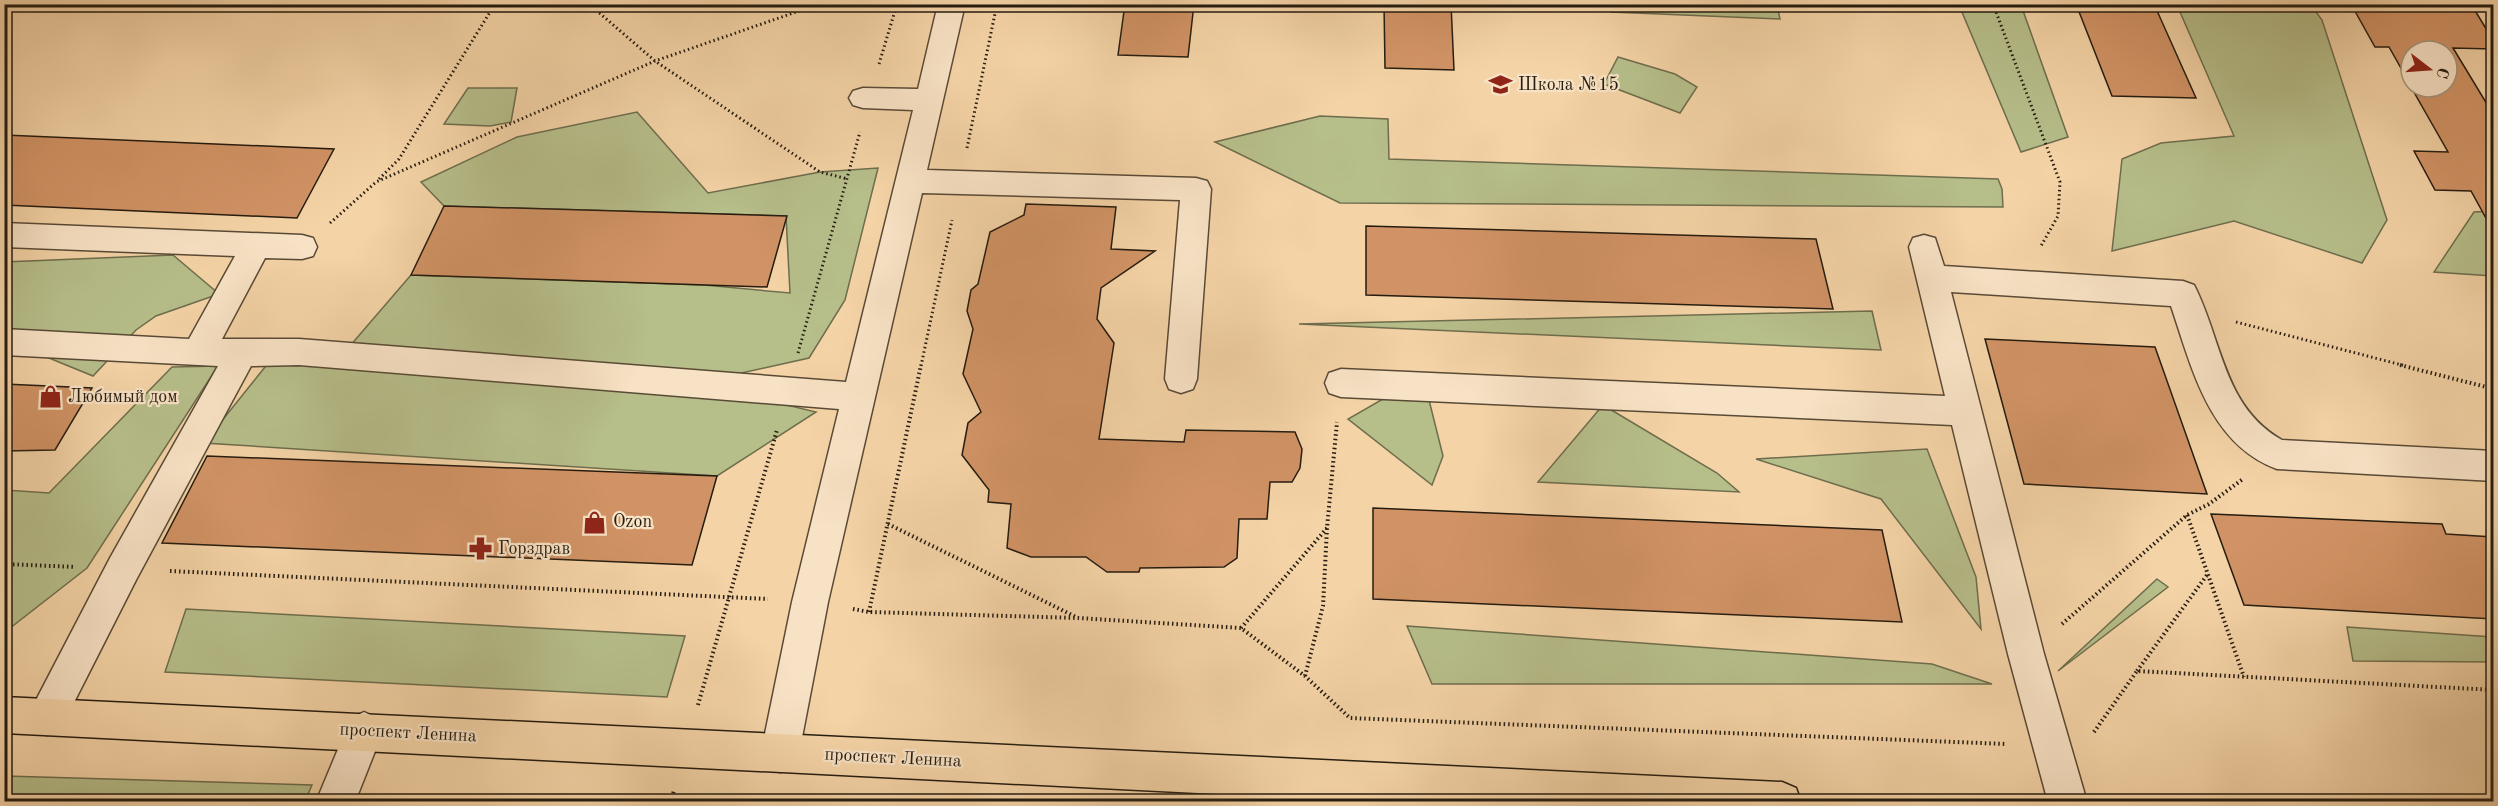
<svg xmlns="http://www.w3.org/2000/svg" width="2498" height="806" font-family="'Old Standard TT',serif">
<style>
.green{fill:#b6be8a;stroke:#6e6d4d;stroke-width:1.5}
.building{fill:#d19365;stroke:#251c10;stroke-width:1.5}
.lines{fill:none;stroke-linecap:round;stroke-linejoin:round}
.minor-casing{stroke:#594a36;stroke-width:3}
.major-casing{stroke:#251c10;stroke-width:3}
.path-far1{stroke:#251c10;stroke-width:3;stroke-dasharray:1.5 3;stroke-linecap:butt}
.path{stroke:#251c10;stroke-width:4;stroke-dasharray:1.5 3;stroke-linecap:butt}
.minor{fill:#f8e2c5;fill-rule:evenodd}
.major{fill:#f4d3a6;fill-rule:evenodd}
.labels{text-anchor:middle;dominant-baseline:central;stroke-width:4.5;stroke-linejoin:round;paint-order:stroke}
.poi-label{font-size:18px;fill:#251c10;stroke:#f8e2c5;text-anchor:start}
.street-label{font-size:18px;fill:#251c10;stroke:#f8e2c5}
</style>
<rect width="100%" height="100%" fill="#f4d3a6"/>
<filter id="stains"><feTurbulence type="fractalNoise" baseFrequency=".00333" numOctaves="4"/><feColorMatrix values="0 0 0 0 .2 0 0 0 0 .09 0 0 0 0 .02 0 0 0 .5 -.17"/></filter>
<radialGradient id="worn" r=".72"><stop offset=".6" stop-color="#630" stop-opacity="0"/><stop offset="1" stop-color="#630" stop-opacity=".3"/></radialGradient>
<path class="green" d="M 1610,5 L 1777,5 L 1780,19 L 1611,12 Z
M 1959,5 L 2021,5 L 2068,137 L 2021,152 Z
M 2177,5 L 2311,5 L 2322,20 L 2387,220 L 2362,263 L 2234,221 L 2112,251 L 2122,159 L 2161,143 L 2234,136 Z
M 1618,57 L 1675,74 L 1697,87 L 1680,113 L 1604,84 Z
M 468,88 L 517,88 L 511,122 L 490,126 L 444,124 Z
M 637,112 L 708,193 L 820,172 L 878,168 L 845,300 L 809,358 L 696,383 L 816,412 L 717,476 L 204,443 L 269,362 L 349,347 L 411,275 L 704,285 L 790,293 L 786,216 L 444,206 L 421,182 L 517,137 Z
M 1320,116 L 1388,119 L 1389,159 L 1998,179 L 2002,189 L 2003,207 L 1340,203 L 1215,142 Z
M 2493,211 L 2493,276 L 2434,272 L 2474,212 Z
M 173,255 L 219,294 L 156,316 L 136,330 L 93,376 L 5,340 L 4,262 Z
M 1872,311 L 1881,350 L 1299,324 Z
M 218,366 L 87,568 L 5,632 L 5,490 L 49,493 L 172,367 Z
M 1423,376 L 1443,456 L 1432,485 L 1348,419 Z
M 1603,405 L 1717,473 L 1739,492 L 1538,482 Z
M 1927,449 L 1976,577 L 1981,629 L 1881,499 L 1756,459 Z
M 2157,579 L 2168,587 L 2058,671 Z
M 186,609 L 685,636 L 667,697 L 165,672 Z
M 1407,626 L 1932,664 L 1992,684 L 1432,684 Z
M 2347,627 L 2493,637 L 2493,662 L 2353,661 Z
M 5,776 L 312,785 L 305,801 L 5,802 Z"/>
<path class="building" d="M 1125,4 L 1194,4 L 1188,57 L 1118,55 Z
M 1384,4 L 1451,4 L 1454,70 L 1385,68 Z
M 2076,4 L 2154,4 L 2196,98 L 2112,96 Z
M 2351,4 L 2471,4 L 2493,40 L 2493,49 L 2453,48 L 2493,114 L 2493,231 L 2471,191 L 2435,190 L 2414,151 L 2448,152 L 2411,87 L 2447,87 L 2447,51 L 2411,51 L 2411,86 L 2389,47 L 2375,47 Z
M 4,135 L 334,149 L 297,218 L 4,205 Z
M 1026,204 L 1116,207 L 1111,249 L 1155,251 L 1101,288 L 1097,319 L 1114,343 L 1099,439 L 1184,442 L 1186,430 L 1295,432 L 1302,449 L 1300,468 L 1292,482 L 1270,482 L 1267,519 L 1239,519 L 1237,558 L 1224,567 L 1140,568 L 1139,572 L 1107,572 L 1086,557 L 1031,557 L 1007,548 L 1011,504 L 988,502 L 989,490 L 962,455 L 968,423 L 981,412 L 963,374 L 973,329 L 967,311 L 971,290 L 978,284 L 990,232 L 1024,215 Z
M 444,206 L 787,216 L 767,287 L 411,275 Z
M 1366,226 L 1816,239 L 1833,309 L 1366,295 Z
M 1985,339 L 2155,347 L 2207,494 L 2024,484 Z
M 4,384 L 92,388 L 55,450 L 4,451 Z
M 207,456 L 717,476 L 692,565 L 162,543 Z
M 1373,508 L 1882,530 L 1902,622 L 1373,599 Z
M 2211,514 L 2442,524 L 2446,534 L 2493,537 L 2493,619 L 2244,605 Z"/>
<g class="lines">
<defs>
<path id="minor" d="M 938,4 L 965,4 L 927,170 L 1196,178 L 1207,181 L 1211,189 L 1197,379 L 1193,389 L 1181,393 L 1169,389 L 1165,379 L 1180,200 L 922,193 L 828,602 L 799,753 L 794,766 L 780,772 L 766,766 L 761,753 L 792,602 L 839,409 L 299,365 L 251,366 L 136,580 L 60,730 L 47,735 L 34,730 L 28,717 L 34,704 L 110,558 L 218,366 L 4,355 L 4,329 L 189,339 L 235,256 L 4,247 L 4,223 L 302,235 L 313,238 L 317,247 L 313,256 L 302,259 L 265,258 L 222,339 L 299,339 L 846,382 L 913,110 L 863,108 L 853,105 L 849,98 L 853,91 L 863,88 L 918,89 Z
M 1924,235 L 1935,238 L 1944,266 L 2183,281 L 2194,285 C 2222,339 2223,407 2282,440 L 2494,451 L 2494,481 L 2277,469 C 2209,444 2192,368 2171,306 L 1951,292 L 2044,654 L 2087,802 L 2048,802 L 2008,654 L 1952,425 L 1341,397 L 1329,393 L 1325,383 L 1329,373 L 1341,369 L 1945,396 L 1909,247 L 1913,238 Z
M 364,712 L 377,718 L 383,731 L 355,802 L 316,802 L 351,718 Z"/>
<path id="major" d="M 4,697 L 1782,782 L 1796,788 L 1801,802 L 1378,802 L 4,733 Z"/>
</defs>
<use href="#minor" class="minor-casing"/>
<use href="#major" class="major-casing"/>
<path class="path-far1" d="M 589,4 L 655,61 L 820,172 L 848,179
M 1993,4 L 2060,182 L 2058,216 L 2041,246
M 879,64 L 897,4
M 967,148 L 997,4
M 379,179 L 399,159 L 495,4
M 330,223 L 376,182 L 655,61 L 819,4
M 2236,322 L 2406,366
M 798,353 L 860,132
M 921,366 L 952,220"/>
<path class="path" d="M 2400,365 L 2494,389
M 2187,515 L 2244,677
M 888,524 L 1076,617
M 4,564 L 76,567
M 170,571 L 768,599
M 853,609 L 869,612 L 1078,618 L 1241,628 L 1305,676 L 1350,718 L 2006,744
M 869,612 L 921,365
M 2062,624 L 2187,515 L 2209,504 L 2243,479
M 1241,628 L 1327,528
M 2137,671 L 2207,575
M 1305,676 L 1323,606 L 1327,528 L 1337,422
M 698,705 L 777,430
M 2094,732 L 2137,671 L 2494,690
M 671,802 L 674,790"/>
<use href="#minor" class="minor"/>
<use href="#major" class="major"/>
</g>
<defs>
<symbol id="school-bare" viewBox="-9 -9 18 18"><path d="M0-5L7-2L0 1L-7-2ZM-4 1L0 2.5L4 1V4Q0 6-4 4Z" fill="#8f2418" stroke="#f8e2c5" stroke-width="2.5" paint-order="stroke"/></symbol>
<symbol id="shop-bare" viewBox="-9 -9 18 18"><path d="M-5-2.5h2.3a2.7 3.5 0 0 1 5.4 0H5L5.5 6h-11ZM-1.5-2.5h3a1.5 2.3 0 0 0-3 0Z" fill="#8f2418" stroke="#f8e2c5" stroke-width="2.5" paint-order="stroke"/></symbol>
<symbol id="pharmacy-bare" viewBox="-9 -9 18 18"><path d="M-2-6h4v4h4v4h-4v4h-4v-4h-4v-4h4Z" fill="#8f2418" stroke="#f8e2c5" stroke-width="2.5" paint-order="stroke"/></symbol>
</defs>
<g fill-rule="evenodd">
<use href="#school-bare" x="1484" y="68" width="33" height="33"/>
<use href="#shop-bare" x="34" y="380" width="33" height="33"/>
<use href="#shop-bare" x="578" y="506" width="33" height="33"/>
<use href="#pharmacy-bare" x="464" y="532" width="33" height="33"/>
</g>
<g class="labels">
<g class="poi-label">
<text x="1518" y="85">Школа №15</text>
<text x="68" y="397">Любимый дом</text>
<text x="613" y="522">Ozon</text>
<text x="498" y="549">Горздрав</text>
</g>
<g class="street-label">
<text transform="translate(408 733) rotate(3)">проспект Ленина</text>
<text transform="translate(893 758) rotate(3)">проспект Ленина</text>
</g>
</g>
<rect width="2498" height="806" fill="none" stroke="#f4d3a6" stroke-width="24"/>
<rect x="6" y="6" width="2486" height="794" fill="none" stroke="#251c10" stroke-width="3"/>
<rect x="12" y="12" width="2474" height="782" fill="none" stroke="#251c10" stroke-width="1.5"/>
<g transform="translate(2429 69) rotate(107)"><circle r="28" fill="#f8e2c5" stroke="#a4937d" stroke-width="1.5"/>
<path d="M0-4.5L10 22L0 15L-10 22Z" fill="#8f2418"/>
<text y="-9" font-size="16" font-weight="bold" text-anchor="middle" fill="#251c10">С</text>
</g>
<rect width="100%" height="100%" filter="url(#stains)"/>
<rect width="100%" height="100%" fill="url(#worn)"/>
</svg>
